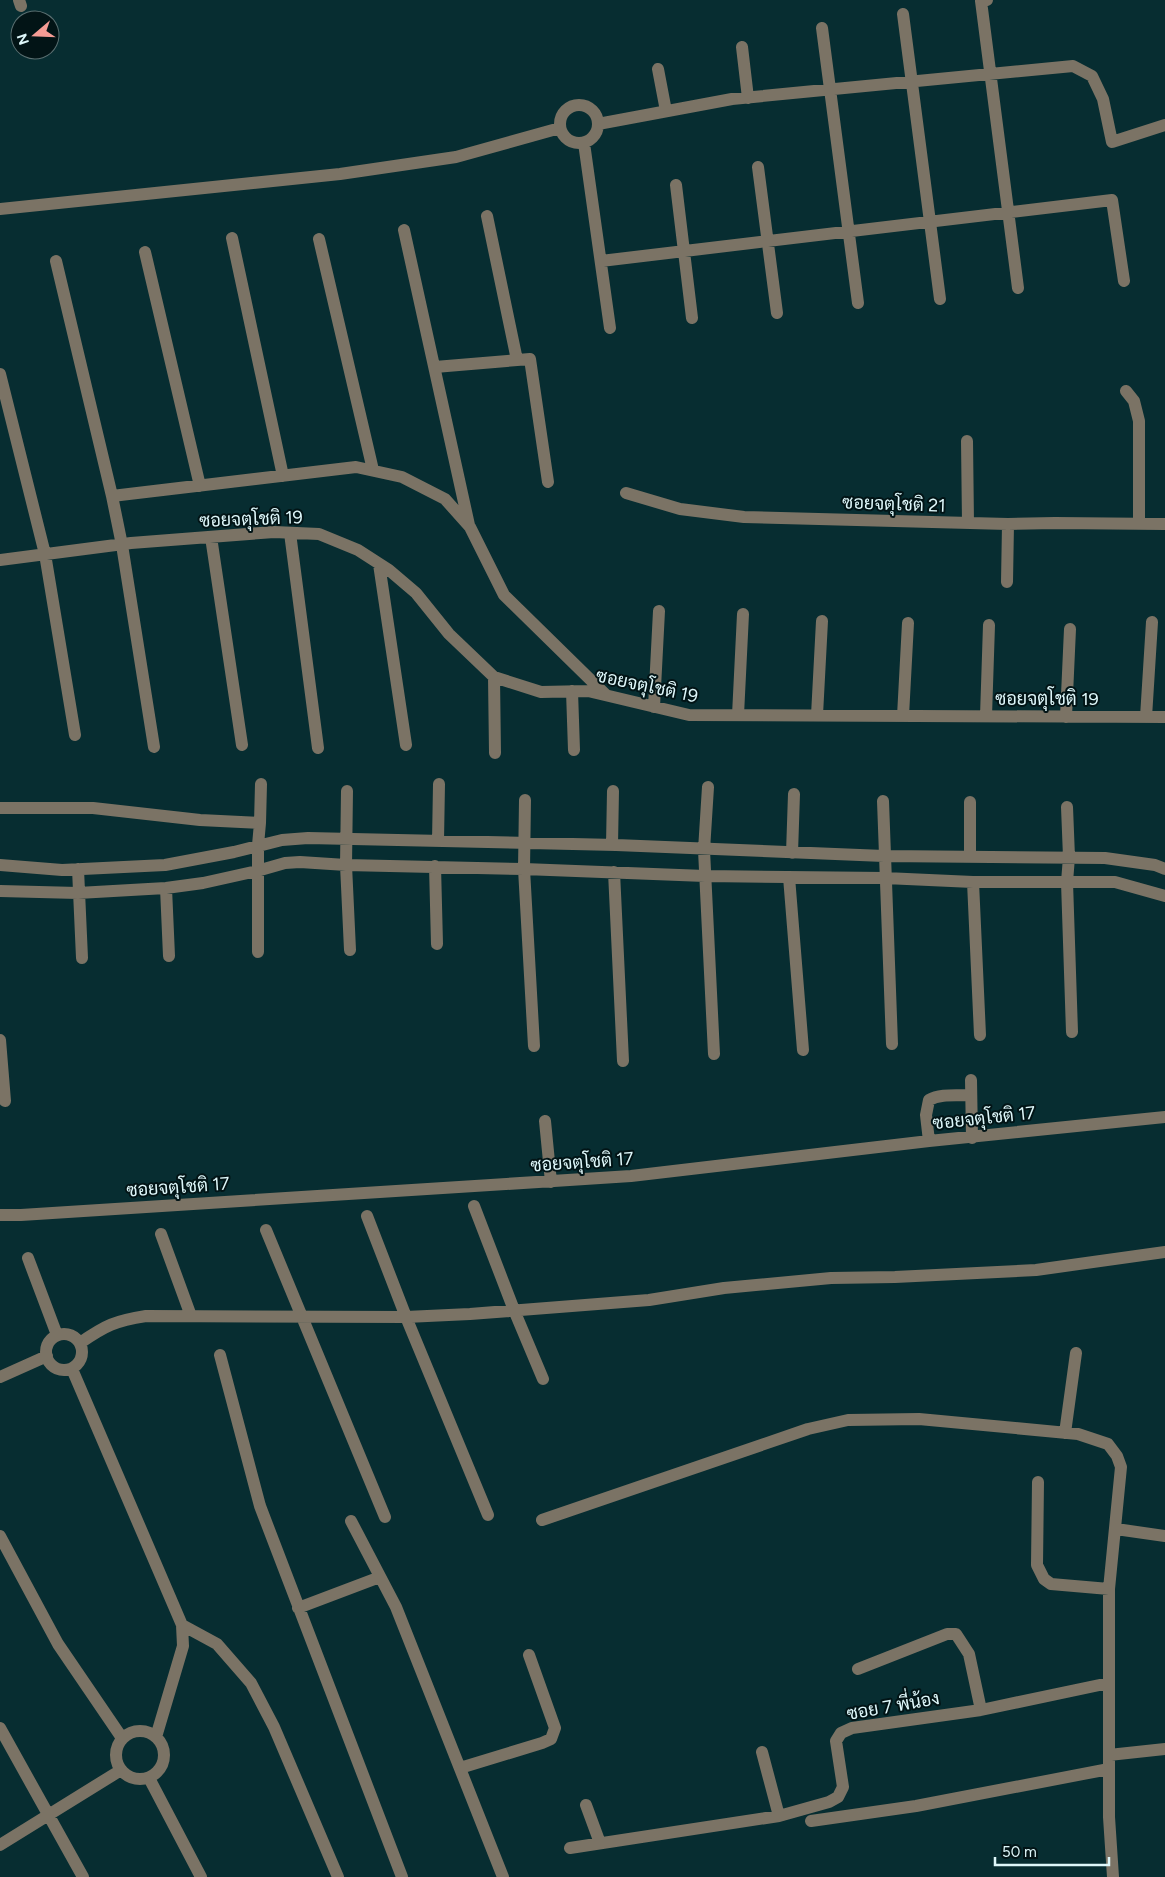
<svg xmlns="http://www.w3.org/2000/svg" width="1165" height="1877" font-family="Figtree,Sarabun,sans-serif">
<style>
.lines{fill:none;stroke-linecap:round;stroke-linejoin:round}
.minor{stroke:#7b7365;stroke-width:12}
.labels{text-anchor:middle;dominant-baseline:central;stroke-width:4;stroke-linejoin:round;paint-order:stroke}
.street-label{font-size:18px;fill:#def7fa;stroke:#021416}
</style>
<rect width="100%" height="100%" fill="#072d31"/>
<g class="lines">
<path class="minor" d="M 19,0 L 21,6
M 987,0 L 981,1 L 1018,288
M 903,14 L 940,299
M 822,28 L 858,303
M 742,47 L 748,98
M 658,69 L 666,111
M560 124a19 19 0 1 1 38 0a19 19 0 1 1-38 0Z
M 598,124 L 732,99 L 1073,66 L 1092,76 L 1103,99 L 1112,142 L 1165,125
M 584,143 L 610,328
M 758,167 L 777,313
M 676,185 L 692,318
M 0,209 L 340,174 L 456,157 L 560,128
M 487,216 L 517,360
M 404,230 L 469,525
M 232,238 L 283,476
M 319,239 L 373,470
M 145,252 L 200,486
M 56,261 L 112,496
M 601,261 L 1112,200 L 1124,281
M 435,367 L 530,359 L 548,482
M 0,374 L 45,554 L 75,735
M 1126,391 L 1134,401 L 1139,421 L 1139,523
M 967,441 L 968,523
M 626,493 L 680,509 L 744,517 L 1008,524 L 1055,523 L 1165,524
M 290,533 L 318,748
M 211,537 L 242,745
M 0,560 L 131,543 L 274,532 L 319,534 L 358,550 L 389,570 L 416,593 L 449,634 L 494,677 L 541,692 L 588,691 L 689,715 L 1165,717
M 379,564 L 406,745
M 1007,582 L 1008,524
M 494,677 L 495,753
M 572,691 L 574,750
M 654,707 L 659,611
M 738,715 L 743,614
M 817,715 L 822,621
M 903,716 L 908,623
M 986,716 L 989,625
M 1066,717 L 1070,629
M 1146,717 L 1152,622
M 154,747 L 122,545 L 112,496 L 356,467 L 402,477 L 445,499 L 470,527 L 504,595 L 605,694
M 708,787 L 704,850 L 714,1054
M 347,791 L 346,865 L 350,950
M 525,800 L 524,869 L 534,1046
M 883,801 L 892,1044
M 970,802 L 970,856
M 1067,807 L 1069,857 L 1067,882 L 1072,1032
M 0,808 L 93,808 L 200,820 L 260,823 L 258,845 L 258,952
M 260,823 L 261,784
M 438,841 L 439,784
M 612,845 L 613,791
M 792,853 L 794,794
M 0,865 L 62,870 L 165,865 L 234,852 L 282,840 L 308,838 L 616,845 L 884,856 L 1105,858 L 1155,865 L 1165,869
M 435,866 L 437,944
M 78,869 L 82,958
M 614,872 L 623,1061
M 789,877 L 803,1050
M 973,882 L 980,1035
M 166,888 L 169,956
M 0,891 L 78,893 L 166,888 L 203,883 L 257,871 L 285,863 L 300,862 L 346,865 L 524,869 L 705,876 L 885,878 L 973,882 L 1115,882 L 1165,896
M 0,1040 L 5,1101
M 971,1080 L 972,1138
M 545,1121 L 551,1182
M 929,1141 L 926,1115 L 929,1100 C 941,1093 958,1096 971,1095
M 474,1206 L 514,1310 L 543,1379
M 0,1215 L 21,1215 L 631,1176 L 929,1141 L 1165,1117
M 367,1216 L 406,1317 L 488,1515
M 266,1230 L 385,1517
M 161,1234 L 191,1316
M 28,1258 L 57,1335
M46 1352a18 18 0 1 1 36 0a18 18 0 1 1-36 0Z
M 80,1343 C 106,1325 115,1321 146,1316 L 406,1317 L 470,1314 L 649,1300 L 724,1288 L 831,1278 L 895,1277 L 1036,1270 L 1165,1252
M 220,1355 L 260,1506 L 402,1877
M 72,1369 L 182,1625 L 183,1646 L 156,1737
M 0,1377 L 47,1356
M 1065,1433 L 1076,1353
M 1038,1482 L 1037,1565 L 1044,1579 L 1051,1584 L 1109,1589
M 542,1520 L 808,1429 L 848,1420 L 919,1419 L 1078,1434 L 1108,1444 L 1117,1456 L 1121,1467 L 1109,1589 L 1109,1817 L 1113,1877
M 351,1521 L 396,1607 L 503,1877
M 1116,1529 L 1165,1536
M 0,1536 L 58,1644 L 122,1738
M 298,1608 L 380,1577
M 182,1625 L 217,1644 L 251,1683 L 274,1727 L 338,1877
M 858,1669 L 947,1634 L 956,1634 L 969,1654 L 981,1710
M 0,1728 L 83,1877
M116 1755a24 24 0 1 1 48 0a24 24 0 1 1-48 0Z
M 762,1752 L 779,1816
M 1109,1755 L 1165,1749
M 460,1768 L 542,1743 L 551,1739 L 555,1728 L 529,1655
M 149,1778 L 201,1877
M 586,1805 L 600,1843
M 811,1821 L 916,1806 L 1109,1769
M 0,1845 L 121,1770
M 570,1848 L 779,1816 L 829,1802 L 838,1797 L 843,1787 L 836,1741 L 841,1733 L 852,1728 L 981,1710 L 1109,1683"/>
</g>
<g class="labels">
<g class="street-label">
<text transform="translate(894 504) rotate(2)">ซอยจตุโชติ 21</text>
<text transform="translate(251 519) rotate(-2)">ซอยจตุโชติ 19</text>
<text transform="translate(647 686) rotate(12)">ซอยจตุโชติ 19</text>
<text x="1047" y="699">ซอยจตุโชติ 19</text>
<text transform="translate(984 1118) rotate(-6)">ซอยจตุโชติ 17</text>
<text transform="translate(582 1162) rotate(-4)">ซอยจตุโชติ 17</text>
<text transform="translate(178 1187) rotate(-4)">ซอยจตุโชติ 17</text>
<text transform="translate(893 1706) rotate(-10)">ซอย 7 พี่น้อง</text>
</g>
</g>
<g transform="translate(35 35) rotate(251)"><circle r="24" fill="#021416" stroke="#5a6f71"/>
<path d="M0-4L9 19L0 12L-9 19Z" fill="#f59c95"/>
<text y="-8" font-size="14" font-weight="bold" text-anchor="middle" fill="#def7fa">N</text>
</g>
<path d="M995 1857v8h114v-8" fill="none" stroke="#def7fa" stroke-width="2.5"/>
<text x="1002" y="1857" font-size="15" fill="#def7fa" stroke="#021416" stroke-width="4" paint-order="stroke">50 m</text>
</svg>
